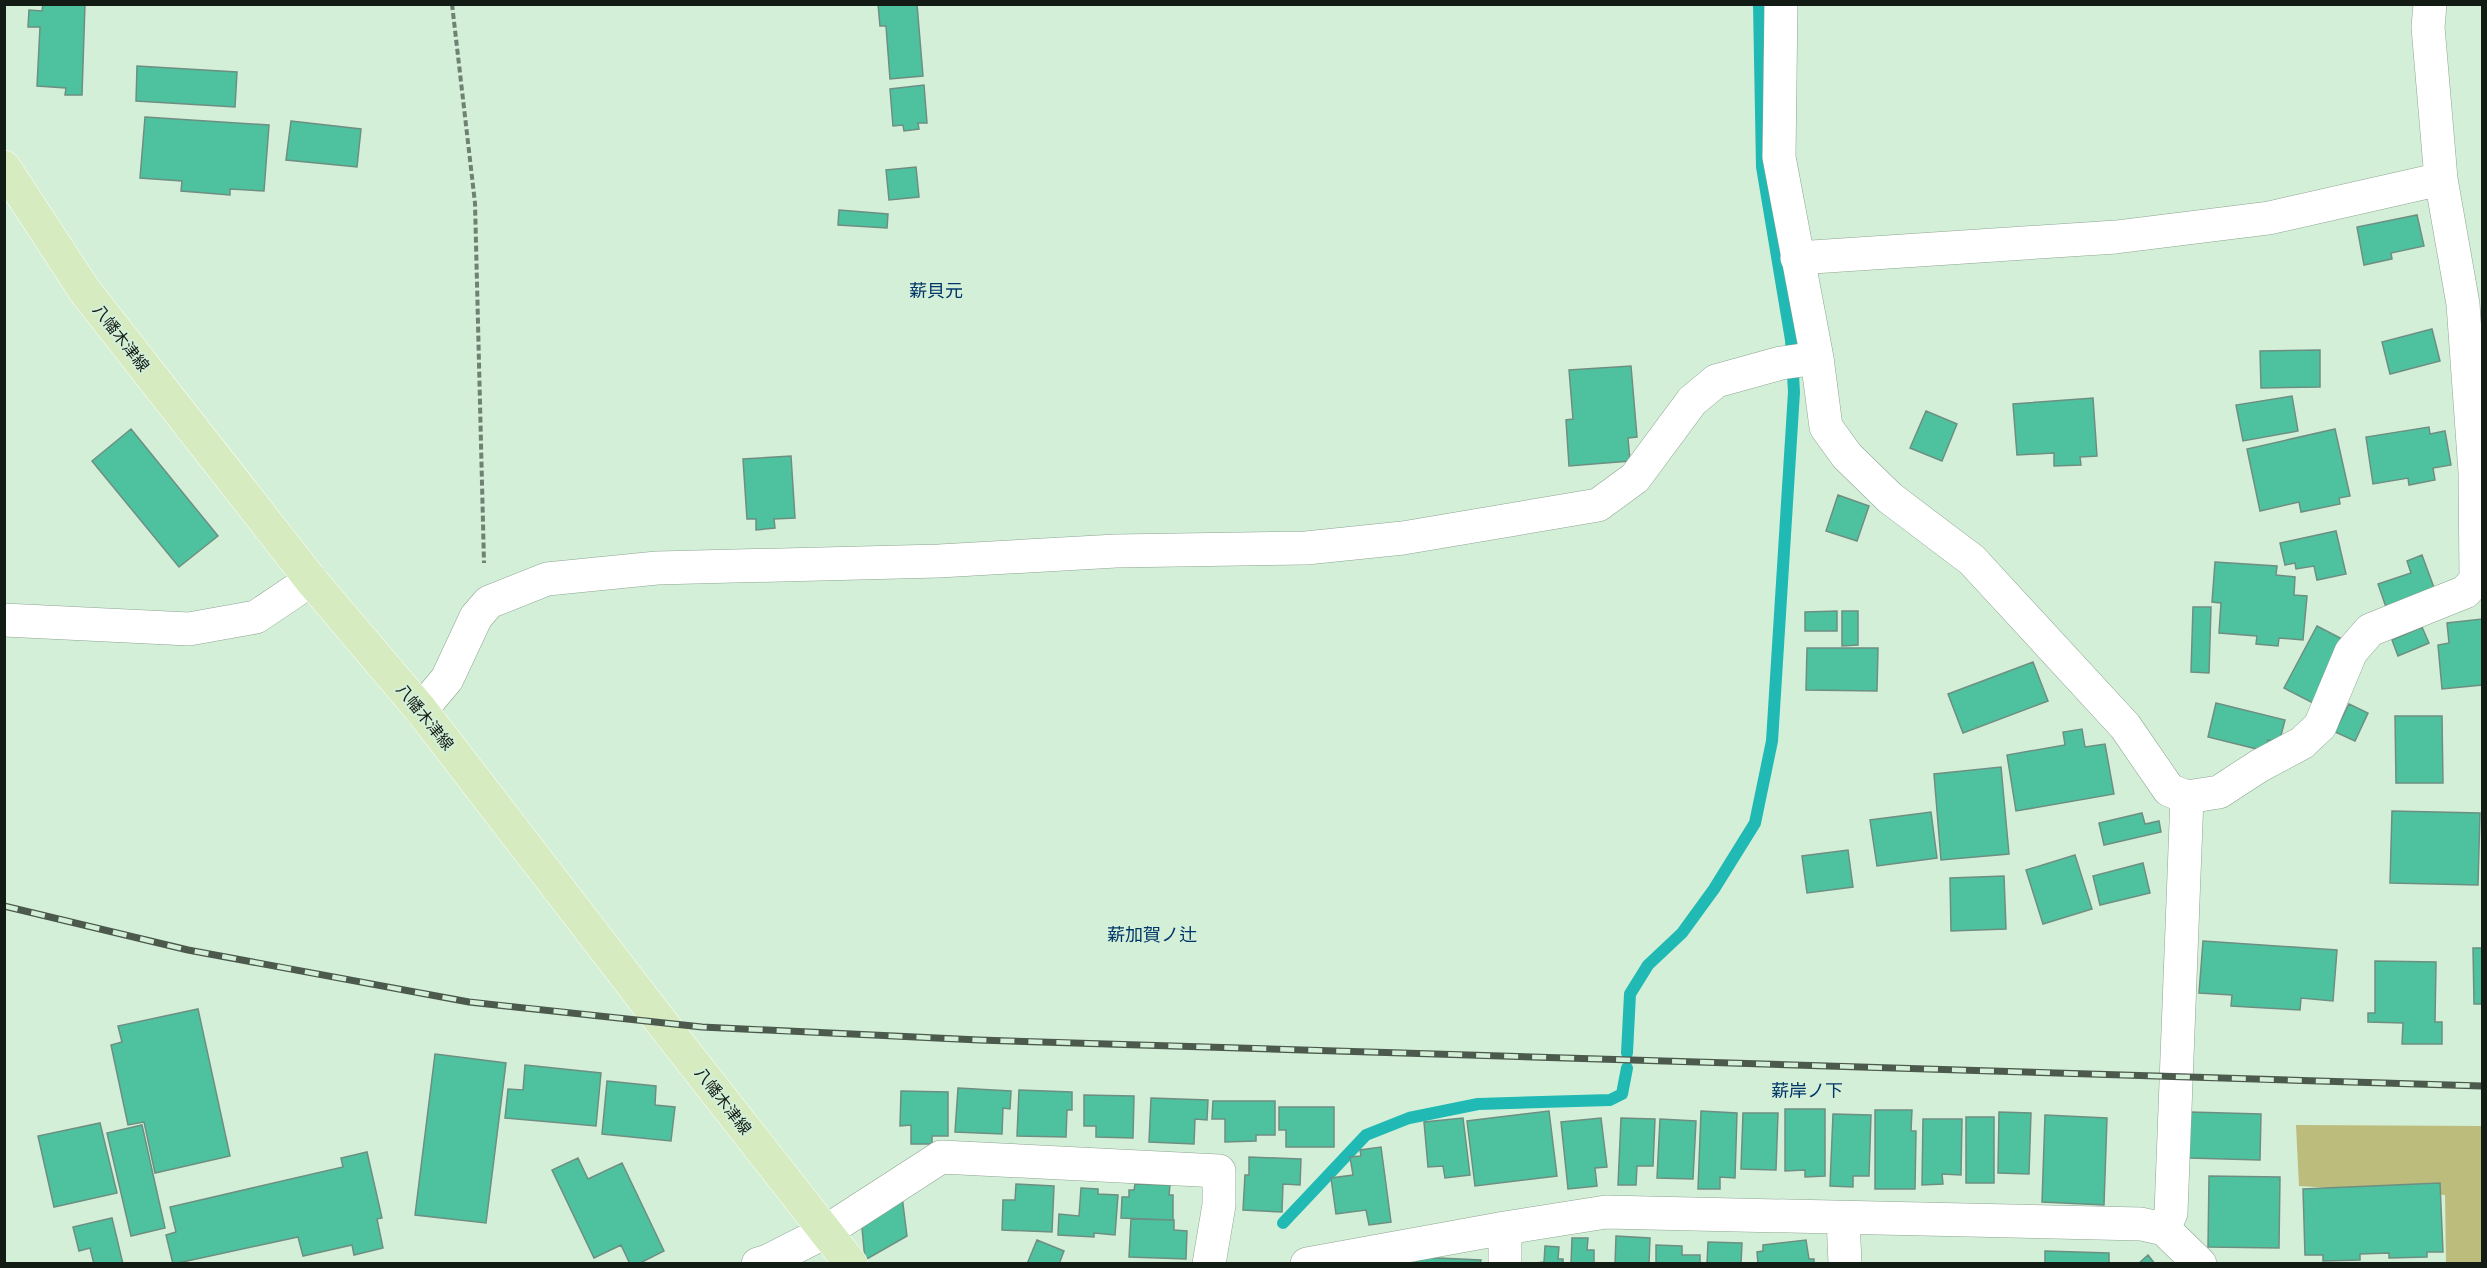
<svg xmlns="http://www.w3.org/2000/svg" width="2487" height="1268" font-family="'Fira Sans','Noto Sans JP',sans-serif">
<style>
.green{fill:#bcbc7c}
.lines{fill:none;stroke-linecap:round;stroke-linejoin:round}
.stream{stroke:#21b9b3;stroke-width:12}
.building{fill:#4ec29f;stroke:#6d8f82;stroke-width:1.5}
.minor-casing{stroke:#8ca590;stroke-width:34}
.major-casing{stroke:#fff;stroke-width:34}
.path{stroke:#6f8172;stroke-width:4;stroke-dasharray:6 3;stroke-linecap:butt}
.minor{stroke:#fff;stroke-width:33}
.major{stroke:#d6ebbf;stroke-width:33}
.rail-casing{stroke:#4b5a4d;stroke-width:7}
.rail{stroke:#d4efd8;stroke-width:4.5;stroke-dasharray:14;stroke-linecap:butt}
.labels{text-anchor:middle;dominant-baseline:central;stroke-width:4.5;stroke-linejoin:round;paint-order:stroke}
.street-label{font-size:16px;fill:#131c14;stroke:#d4efd8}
.neighbourhood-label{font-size:18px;fill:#003768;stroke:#d4efd8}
</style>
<rect width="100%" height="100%" fill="#d4efd8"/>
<path class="green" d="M 2296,1125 L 2482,1126 L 2482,1263 L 2446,1263 L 2445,1195 L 2299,1186 Z"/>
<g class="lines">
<path class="stream" d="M 1627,1053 L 1630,994 L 1648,965 L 1682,933 L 1714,889 L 1755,823 L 1772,741 L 1794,392 L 1791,340 L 1762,167 L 1759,4
M 1283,1223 L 1366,1135 L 1409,1118 L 1478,1104 L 1610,1100 L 1622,1094 L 1627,1068"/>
</g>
<path class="building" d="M 43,4 L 85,4 L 82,95 L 65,95 L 66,88 L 37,86 L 40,27 L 28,27 L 29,10 L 42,11 Z
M 878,4 L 917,4 L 923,76 L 890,79 L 886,26 L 880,26 Z
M 137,66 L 237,72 L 235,107 L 136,101 Z
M 924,85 L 927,123 L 918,123 L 919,129 L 904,131 L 903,125 L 893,126 L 890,89 Z
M 145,117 L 269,125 L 264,191 L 230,189 L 230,195 L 181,191 L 182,181 L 140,178 Z
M 291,121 L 361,129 L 357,167 L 286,160 Z
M 916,167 L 919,197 L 889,200 L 886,170 Z
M 839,210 L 888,214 L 887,228 L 838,225 Z
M 2417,215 L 2424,246 L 2391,253 L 2392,259 L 2364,265 L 2357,227 Z
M 2432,329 L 2440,361 L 2390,374 L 2382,342 Z
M 2320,350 L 2320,387 L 2261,388 L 2260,351 Z
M 1631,366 L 1637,437 L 1628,438 L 1630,461 L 1569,466 L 1566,420 L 1573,419 L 1569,370 Z
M 2292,396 L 2298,431 L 2243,441 L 2236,405 Z
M 2093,398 L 2097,456 L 2080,457 L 2081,465 L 2054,466 L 2054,453 L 2017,455 L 2013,404 Z
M 1926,411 L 1957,424 L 1942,461 L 1910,448 Z
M 2429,427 L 2430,434 L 2445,431 L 2451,465 L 2433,468 L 2435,480 L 2409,485 L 2408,478 L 2373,484 L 2366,437 Z
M 131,429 L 218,536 L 179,567 L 92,461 Z
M 2335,429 L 2350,496 L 2339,498 L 2340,504 L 2301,512 L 2299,502 L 2260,511 L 2247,449 Z
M 791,456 L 795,518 L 774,519 L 775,528 L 756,530 L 756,519 L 747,519 L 743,459 Z
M 1838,495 L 1869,506 L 1857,541 L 1826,531 Z
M 2336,531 L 2346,574 L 2317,580 L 2314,566 L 2296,569 L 2295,563 L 2285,565 L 2280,543 Z
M 2422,555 L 2436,593 L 2387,610 L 2378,584 L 2411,573 L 2407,561 Z
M 2215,562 L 2277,566 L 2276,575 L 2295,577 L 2294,595 L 2307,596 L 2303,640 L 2279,638 L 2278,646 L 2256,644 L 2257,636 L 2219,633 L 2221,603 L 2212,602 Z
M 2193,607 L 2211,607 L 2209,673 L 2191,672 Z
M 1837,611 L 1837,631 L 1805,631 L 1805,612 Z
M 1842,611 L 1858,611 L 1858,645 L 1842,646 Z
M 2482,619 L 2482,685 L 2442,689 L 2438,645 L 2449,643 L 2447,623 Z
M 2317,626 L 2348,642 L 2315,704 L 2284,688 Z
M 2422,627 L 2429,643 L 2398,656 L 2392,640 Z
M 1807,648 L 1878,648 L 1877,691 L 1806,690 Z
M 2033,662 L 2048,701 L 1963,733 L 1948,694 Z
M 2216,703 L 2285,720 L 2279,743 L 2268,740 L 2265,751 L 2208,737 Z
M 2349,704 L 2368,713 L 2355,741 L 2335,732 Z
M 2395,716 L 2442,716 L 2443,783 L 2396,783 Z
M 2082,729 L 2085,747 L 2105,744 L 2114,794 L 2016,811 L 2007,755 L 2065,745 L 2063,732 Z
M 2001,767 L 2009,854 L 1941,860 L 1934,774 Z
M 2392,811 L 2480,813 L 2478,885 L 2390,883 Z
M 1931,812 L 1937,858 L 1877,866 L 1870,820 Z
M 2142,813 L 2145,824 L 2159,821 L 2161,832 L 2104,845 L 2099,823 Z
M 1848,850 L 1853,887 L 1807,893 L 1802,856 Z
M 2075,855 L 2092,909 L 2043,924 L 2026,870 Z
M 2143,863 L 2150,893 L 2100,905 L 2093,876 Z
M 2004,876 L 2006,929 L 1951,931 L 1950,878 Z
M 2203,941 L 2337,950 L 2333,1001 L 2301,998 L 2300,1010 L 2231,1006 L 2232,995 L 2199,993 Z
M 2473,948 L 2482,948 L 2482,1004 L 2474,1004 Z
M 2375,961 L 2436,962 L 2435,1022 L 2442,1022 L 2442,1044 L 2402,1044 L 2403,1023 L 2368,1022 L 2368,1013 L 2375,1013 Z
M 198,1009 L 230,1156 L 155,1173 L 144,1122 L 128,1125 L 111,1045 L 122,1042 L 118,1026 Z
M 435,1054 L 506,1063 L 486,1223 L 415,1215 Z
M 525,1065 L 601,1073 L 596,1126 L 505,1118 L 508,1089 L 523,1090 Z
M 607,1081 L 656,1086 L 655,1105 L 675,1107 L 671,1141 L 602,1134 Z
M 958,1088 L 1011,1091 L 1010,1109 L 1003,1108 L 1002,1134 L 955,1132 Z
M 1019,1090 L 1072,1092 L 1072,1110 L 1067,1110 L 1066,1137 L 1017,1136 Z
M 901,1091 L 948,1092 L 948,1136 L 932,1136 L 932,1144 L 911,1144 L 911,1125 L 900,1126 Z
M 1084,1095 L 1134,1096 L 1133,1138 L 1096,1137 L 1096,1126 L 1084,1126 Z
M 1151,1098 L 1208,1100 L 1207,1120 L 1195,1119 L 1194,1144 L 1149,1142 Z
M 1213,1101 L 1275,1101 L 1275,1135 L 1256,1135 L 1256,1141 L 1225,1142 L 1225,1119 L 1212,1119 Z
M 1279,1107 L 1334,1107 L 1334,1147 L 1286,1147 L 1286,1130 L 1279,1130 Z
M 1785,1109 L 1825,1109 L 1825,1176 L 1805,1177 L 1805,1170 L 1785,1171 Z
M 1875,1110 L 1912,1110 L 1911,1131 L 1916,1131 L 1915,1189 L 1875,1189 Z
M 1549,1111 L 1557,1176 L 1475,1186 L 1467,1121 Z
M 1701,1111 L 1737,1113 L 1735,1178 L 1720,1177 L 1720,1189 L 1698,1189 Z
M 1999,1112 L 2031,1113 L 2029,1174 L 1998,1173 Z
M 2190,1112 L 2261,1114 L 2260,1160 L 2189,1158 Z
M 1743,1113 L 1778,1113 L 1776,1170 L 1741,1169 Z
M 1833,1114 L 1871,1115 L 1869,1176 L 1853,1176 L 1853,1187 L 1830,1186 Z
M 2045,1115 L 2107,1118 L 2104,1205 L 2042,1202 Z
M 1966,1117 L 1994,1117 L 1994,1183 L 1966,1183 Z
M 1463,1118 L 1470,1175 L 1445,1178 L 1443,1166 L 1428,1167 L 1424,1122 Z
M 1601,1118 L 1607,1167 L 1595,1168 L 1597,1186 L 1568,1189 L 1561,1122 Z
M 1621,1118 L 1655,1119 L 1653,1166 L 1637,1166 L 1636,1185 L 1618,1185 Z
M 1660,1119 L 1696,1121 L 1693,1179 L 1657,1178 Z
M 1923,1119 L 1962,1119 L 1961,1175 L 1942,1174 L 1943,1184 L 1922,1185 Z
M 100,1123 L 117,1193 L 54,1207 L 38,1136 Z
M 142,1125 L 165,1228 L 131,1236 L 107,1133 Z
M 1381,1147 L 1391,1222 L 1369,1225 L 1366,1210 L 1336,1214 L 1331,1178 L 1353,1175 L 1350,1157 L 1361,1156 L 1360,1150 Z
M 367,1152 L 382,1218 L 377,1219 L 383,1248 L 354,1255 L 352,1245 L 303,1256 L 298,1237 L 173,1264 L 166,1235 L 176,1232 L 170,1207 L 343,1167 L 341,1158 Z
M 1249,1157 L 1301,1159 L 1300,1185 L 1283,1184 L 1282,1212 L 1243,1210 L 1245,1175 L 1249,1175 Z
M 578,1158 L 588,1179 L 622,1163 L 664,1251 L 638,1264 L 630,1264 L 621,1245 L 594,1258 L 552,1170 Z
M 2209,1176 L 2280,1177 L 2279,1248 L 2208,1247 Z
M 2440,1183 L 2443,1252 L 2427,1252 L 2427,1257 L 2389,1258 L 2389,1253 L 2360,1254 L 2360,1260 L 2323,1261 L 2323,1255 L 2305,1255 L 2303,1189 Z
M 1016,1184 L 1054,1186 L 1052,1232 L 1002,1230 L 1003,1200 L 1015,1200 Z
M 1135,1184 L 1170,1185 L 1169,1195 L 1173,1195 L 1173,1220 L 1121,1218 L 1122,1197 L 1129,1197 L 1129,1190 L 1134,1190 Z
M 901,1188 L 907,1236 L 865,1260 L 861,1217 Z
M 1081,1188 L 1098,1189 L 1098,1194 L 1118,1195 L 1115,1235 L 1094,1233 L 1094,1237 L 1058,1235 L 1059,1214 L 1079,1216 Z
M 112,1218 L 123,1264 L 94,1264 L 90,1248 L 79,1251 L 73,1227 Z
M 1131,1219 L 1174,1220 L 1174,1230 L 1187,1231 L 1186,1259 L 1129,1257 Z
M 1616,1236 L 1650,1238 L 1649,1264 L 1615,1264 Z
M 1572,1238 L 1588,1238 L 1587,1250 L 1594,1250 L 1594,1264 L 1571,1264 Z
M 1037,1240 L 1064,1251 L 1059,1264 L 1027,1264 Z
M 1806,1240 L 1809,1259 L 1814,1259 L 1814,1264 L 1758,1264 L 1757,1252 L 1763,1251 L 1763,1245 Z
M 1708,1242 L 1742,1243 L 1741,1264 L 1707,1264 Z
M 1656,1245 L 1682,1246 L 1682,1255 L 1700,1255 L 1700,1264 L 1656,1264 Z
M 1545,1246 L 1559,1247 L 1558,1259 L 1563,1259 L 1563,1264 L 1528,1264 L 1544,1262 Z
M 2045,1251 L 2109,1253 L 2109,1264 L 2045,1264 Z
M 2148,1255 L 2155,1264 L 2138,1264 Z
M 1416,1257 L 1481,1260 L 1480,1264 L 1416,1264 Z"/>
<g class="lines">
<defs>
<path id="minor" d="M 1781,4 L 1779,157 L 1817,358 L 1826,427 L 1847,456 L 1890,498 L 1972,560 L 2125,726 L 2169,790 L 2187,797 L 2219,792 L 2259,766 L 2302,743 L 2320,726 L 2351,652 L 2370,630 L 2465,592 L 2476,580 L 2475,472 L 2463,304 L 2441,179 L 2428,27 L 2430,4
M 1797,258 L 2116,237 L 2269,218 L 2441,179
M 4,620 L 189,629 L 256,617 L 311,580
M 421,710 L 447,679 L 476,617 L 489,602 L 547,579 L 657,568 L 939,561 L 1116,551 L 1306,548 L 1403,538 L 1598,505 L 1635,478 L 1692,401 L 1716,381 L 1781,363 L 1817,358
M 1843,1218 L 1845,1264
M 2164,1229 L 2171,1213 L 2187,797
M 758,1264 L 768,1261 L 825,1232 L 941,1157 L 1219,1171 L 1219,1205 L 1209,1264
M 1307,1264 L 1505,1228
M 1505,1264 L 1505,1228 L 1606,1212 L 2141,1224 L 2164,1229 L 2200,1264"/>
<path id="major" d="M 4,167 L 85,291 L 311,580 L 421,710 L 662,1023 L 851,1264"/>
</defs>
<use href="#minor" class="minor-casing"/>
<use href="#major" class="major-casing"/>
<path class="path" d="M 452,4 L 475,203 L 484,563"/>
<use href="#minor" class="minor"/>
<use href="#major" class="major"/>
<defs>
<path id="rail" d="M 4,906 L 188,950 L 469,1002 L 702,1027 L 979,1040 L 2482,1086"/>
</defs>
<use href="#rail" class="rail-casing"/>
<use href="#rail" class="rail"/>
</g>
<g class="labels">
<g class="street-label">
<text transform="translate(121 338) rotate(52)">八幡木津線</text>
<text transform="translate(425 717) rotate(51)">八幡木津線</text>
<text transform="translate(723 1101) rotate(52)">八幡木津線</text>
</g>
<g class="neighbourhood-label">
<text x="936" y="291">薪貝元</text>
<text x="1152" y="935">薪加賀ノ辻</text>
<text x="1807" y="1091">薪岸ノ下</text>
</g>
</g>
<rect width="2487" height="1268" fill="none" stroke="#131c14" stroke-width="12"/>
</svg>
